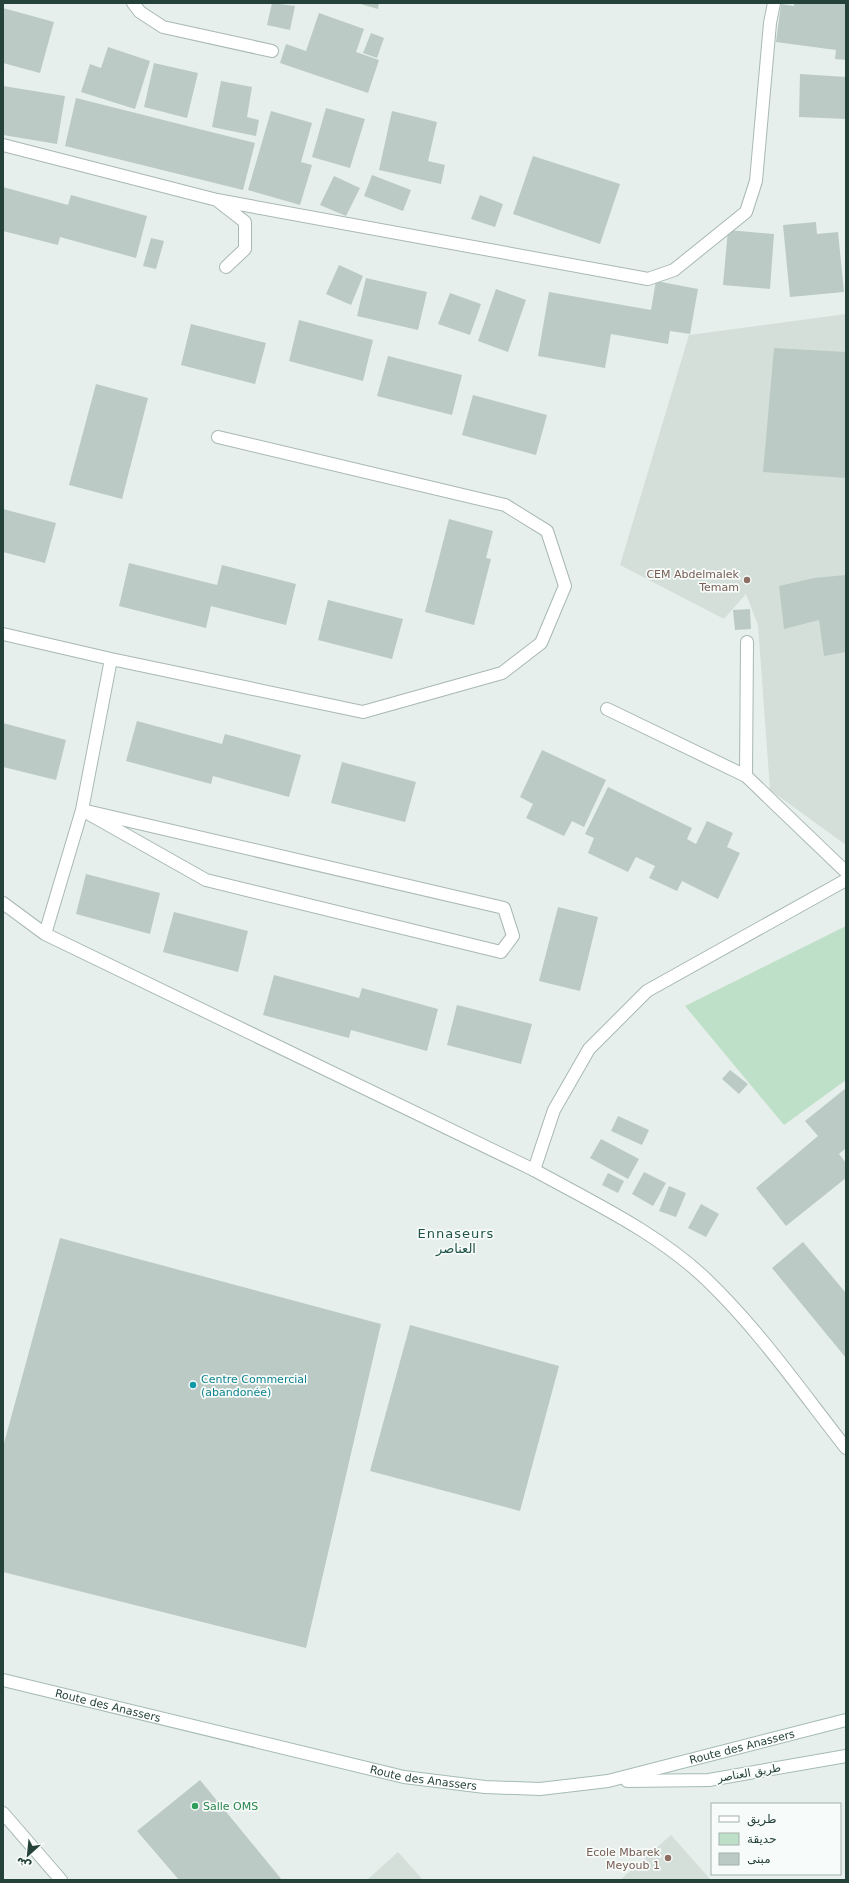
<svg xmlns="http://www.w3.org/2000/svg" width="849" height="1883" font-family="'DejaVu Sans',Cairo,sans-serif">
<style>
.built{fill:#d4dfda}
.green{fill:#bfe0c8}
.building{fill:#bbcac4}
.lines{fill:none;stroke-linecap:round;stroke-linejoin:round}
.minor-casing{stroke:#a8b8b2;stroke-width:14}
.tertiary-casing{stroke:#a8b8b2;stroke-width:14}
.secondary-casing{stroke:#a4bbb3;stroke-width:14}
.minor{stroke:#fff;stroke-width:12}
.tertiary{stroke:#fff;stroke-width:12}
.secondary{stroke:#fff;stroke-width:12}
.education-dot{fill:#8d6e63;stroke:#f7fbf9;stroke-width:1.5}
.culture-dot{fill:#0f9aa8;stroke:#f7fbf9;stroke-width:1.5}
.leisure-dot{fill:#2e9e5b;stroke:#f7fbf9;stroke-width:1.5}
.labels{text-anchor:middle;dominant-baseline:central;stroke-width:3.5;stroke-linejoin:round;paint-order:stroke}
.education-label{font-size:11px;fill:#785e54;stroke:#f7fbf9;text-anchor:end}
.culture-label{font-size:11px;fill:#0d838f;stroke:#f7fbf9;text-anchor:start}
.street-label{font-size:11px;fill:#24423a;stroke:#f7fbf9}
.leisure-label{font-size:11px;fill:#27864d;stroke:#f7fbf9;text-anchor:start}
.quarter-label{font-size:13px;letter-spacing:1px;fill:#1f5548;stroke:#f7fbf9}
</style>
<rect width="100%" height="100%" fill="#e6efeb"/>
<path class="built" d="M 846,314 L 846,845 L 770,790 L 758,625 L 746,594 L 724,619 L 620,565 L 689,335 Z
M 671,1835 L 711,1880 L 620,1880 Z
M 398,1852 L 423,1880 L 367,1880 Z"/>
<path class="green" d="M 846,926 L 846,1080 L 784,1125 L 685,1006 Z"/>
<path class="building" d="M 272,3 L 295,6 L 290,30 L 267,25 Z
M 357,3 L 379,3 L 378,9 Z
M 794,3 L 846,3 L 846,60 L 835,59 L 836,50 L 776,42 L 781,4 L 794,6 Z
M 3,8 L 54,22 L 40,73 L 3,63 Z
M 319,13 L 364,29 L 356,52 L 379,60 L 368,93 L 280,63 L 286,44 L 306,51 Z
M 371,33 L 384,38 L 377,58 L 363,53 Z
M 108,47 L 150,61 L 135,109 L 81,92 L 90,64 L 101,68 Z
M 154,63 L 198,73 L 187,118 L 144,107 Z
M 800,74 L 846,77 L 846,119 L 799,117 Z
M 221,81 L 252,87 L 247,117 L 259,120 L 256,136 L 212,127 Z
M 3,86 L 65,96 L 57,144 L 3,135 Z
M 76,98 L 255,143 L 243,190 L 65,146 Z
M 326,108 L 365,119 L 350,168 L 312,157 Z
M 271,111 L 312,123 L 301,162 L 312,165 L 300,205 L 248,190 Z
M 392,111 L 437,122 L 428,161 L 445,165 L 441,184 L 379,170 Z
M 533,156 L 620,184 L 600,244 L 513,214 Z
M 372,175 L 411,190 L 403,211 L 364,196 Z
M 334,176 L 360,188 L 346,216 L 320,205 Z
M 3,187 L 68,205 L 71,195 L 147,216 L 136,258 L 60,237 L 58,245 L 3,231 Z
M 480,195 L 503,204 L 495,227 L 471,219 Z
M 816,222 L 817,234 L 838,232 L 844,292 L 790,297 L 783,225 Z
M 728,230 L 774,234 L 770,289 L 723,285 Z
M 151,238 L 164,241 L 156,269 L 143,266 Z
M 339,265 L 363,276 L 351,305 L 326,294 Z
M 366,278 L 427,292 L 418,330 L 357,316 Z
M 656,281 L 698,289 L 690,334 L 670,331 L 668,344 L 611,334 L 605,368 L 538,356 L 549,292 L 651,310 Z
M 496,289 L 526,300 L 508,352 L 478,341 Z
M 450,293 L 481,304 L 470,335 L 438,324 Z
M 299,320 L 373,340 L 363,381 L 289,361 Z
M 191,324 L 266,343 L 255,384 L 181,365 Z
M 774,348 L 846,352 L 846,478 L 763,472 Z
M 388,356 L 462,375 L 452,415 L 377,396 Z
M 96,384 L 148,398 L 122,499 L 69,485 Z
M 473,395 L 547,415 L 536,455 L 462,435 Z
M 3,509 L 56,523 L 45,563 L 3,552 Z
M 449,519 L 493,531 L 486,558 L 491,559 L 474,625 L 425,612 Z
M 129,563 L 217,585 L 222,565 L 296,584 L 286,625 L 211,606 L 206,628 L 119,606 Z
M 846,575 L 846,652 L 824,656 L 819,620 L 784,629 L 779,586 L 814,578 Z
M 328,600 L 403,619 L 392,659 L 318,640 Z
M 750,609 L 751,629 L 735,630 L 733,610 Z
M 137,721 L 222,744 L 225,734 L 301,755 L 289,797 L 213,776 L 211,784 L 126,761 Z
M 3,723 L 66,740 L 56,780 L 3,767 Z
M 542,750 L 606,780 L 584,827 L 572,821 L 564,836 L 526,818 L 533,804 L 520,797 Z
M 342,762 L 416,782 L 405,822 L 331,803 Z
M 608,787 L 692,828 L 687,839 L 696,844 L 707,821 L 733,833 L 727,847 L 740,853 L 718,899 L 682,881 L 677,891 L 649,878 L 655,866 L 636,857 L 628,872 L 588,853 L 594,838 L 585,834 Z
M 86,874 L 160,893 L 150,934 L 76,914 Z
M 558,907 L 598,917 L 580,991 L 539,981 Z
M 174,912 L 248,931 L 238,972 L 163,952 Z
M 274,975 L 359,998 L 362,988 L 438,1009 L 427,1051 L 351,1030 L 349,1038 L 263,1015 Z
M 457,1005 L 532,1024 L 521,1064 L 447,1045 Z
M 730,1070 L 748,1084 L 739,1094 L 722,1079 Z
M 846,1088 L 846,1148 L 839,1154 L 846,1163 L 846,1178 L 786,1226 L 756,1188 L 818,1136 L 805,1121 Z
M 618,1116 L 649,1130 L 642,1145 L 611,1131 Z
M 601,1139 L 639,1159 L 628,1179 L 590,1158 Z
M 644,1172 L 666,1183 L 653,1206 L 632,1194 Z
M 608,1173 L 624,1181 L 618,1193 L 602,1185 Z
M 669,1186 L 686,1193 L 676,1217 L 659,1211 Z
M 701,1204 L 719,1214 L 706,1237 L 688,1228 Z
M 60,1238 L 381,1324 L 306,1648 L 3,1572 L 3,1447 Z
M 803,1242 L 846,1293 L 846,1358 L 772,1268 Z
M 410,1325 L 559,1366 L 520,1511 L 370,1471 Z
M 200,1780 L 282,1880 L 179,1880 L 137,1831 Z"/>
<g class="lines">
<defs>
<path id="minor" d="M 133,3 L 140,12 L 163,27 L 272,51
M 3,145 L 217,200 L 648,279 L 674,270 L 746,212 L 756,181 L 770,23 L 774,3
M 218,201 L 245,222 L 245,249 L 226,267
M 3,634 L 111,659 L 82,810 L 45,934
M 111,659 L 363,712 L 502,673 L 541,643 L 565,586 L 547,531 L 505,505 L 218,437
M 607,709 L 746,776 L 846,872
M 746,776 L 747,642
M 82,810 L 504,908 L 513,936 L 501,952 L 206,880 Z
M 3,903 L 45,934 L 534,1170
M 3,1813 L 61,1880"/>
<path id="tertiary" d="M 846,880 L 647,991 L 589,1049 L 554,1110 L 534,1170 C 594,1203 658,1233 707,1280 C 759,1330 802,1392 846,1448"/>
<g id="secondary">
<path id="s1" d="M 3,1680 L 404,1777 L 485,1787 L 540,1789 L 608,1781 L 846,1720"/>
<path d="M 627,1781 L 709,1780 L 846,1756"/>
</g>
</defs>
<use href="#minor" class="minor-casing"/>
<use href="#tertiary" class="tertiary-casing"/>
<use href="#secondary" class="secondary-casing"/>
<use href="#minor" class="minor"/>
<use href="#tertiary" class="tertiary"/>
<use href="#secondary" class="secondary"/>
</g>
<g class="education-dot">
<circle cx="747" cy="580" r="4"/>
<circle cx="668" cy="1858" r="4"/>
</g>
<circle class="culture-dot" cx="193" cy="1385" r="4"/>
<circle class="leisure-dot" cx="195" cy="1806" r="4"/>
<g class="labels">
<g class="education-label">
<text x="739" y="574">CEM Abdelmalek<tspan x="739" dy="13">Temam</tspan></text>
<text x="660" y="1852">Ecole Mbarek<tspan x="660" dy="13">Meyoub 1</tspan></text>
</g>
<g class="culture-label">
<text x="201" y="1379">Centre Commercial<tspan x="201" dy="13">(abandonée)</tspan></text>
</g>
<g class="street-label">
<text stroke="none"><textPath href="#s1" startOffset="108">Route des Anassers</textPath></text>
<text stroke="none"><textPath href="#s1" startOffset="756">Route des Anassers</textPath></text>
<text transform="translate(749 1773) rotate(-10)">طريق العناصر</text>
<text stroke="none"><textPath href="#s1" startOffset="432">Route des Anassers</textPath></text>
</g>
<g class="leisure-label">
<text x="203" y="1806">Salle OMS</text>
</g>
<g class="quarter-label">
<text x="456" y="1233">Ennaseurs<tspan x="456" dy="15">العناصر</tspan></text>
</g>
</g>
<rect width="849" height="1883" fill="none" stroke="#24423a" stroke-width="8"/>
<rect x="711" y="1803" width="130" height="72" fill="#f7fbf9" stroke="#a3b1ad"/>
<rect x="719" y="1816" width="20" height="6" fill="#ffffff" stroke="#a3b1ad"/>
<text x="747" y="1823" font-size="12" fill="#24423a">طريق</text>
<rect x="719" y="1833" width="20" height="12" fill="#bfe0c8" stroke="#a3b1ad"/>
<text x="747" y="1843" font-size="12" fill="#24423a">حديقة</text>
<rect x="719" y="1853" width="20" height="12" fill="#bbcac4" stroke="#a3b1ad"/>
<text x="747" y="1863" font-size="12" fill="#24423a">مبنى</text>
<g transform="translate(28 1855) rotate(207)" stroke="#f7fbf9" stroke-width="3" paint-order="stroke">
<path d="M0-3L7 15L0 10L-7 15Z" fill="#24423a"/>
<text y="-6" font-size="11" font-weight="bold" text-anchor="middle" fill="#24423a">ش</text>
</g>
</svg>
